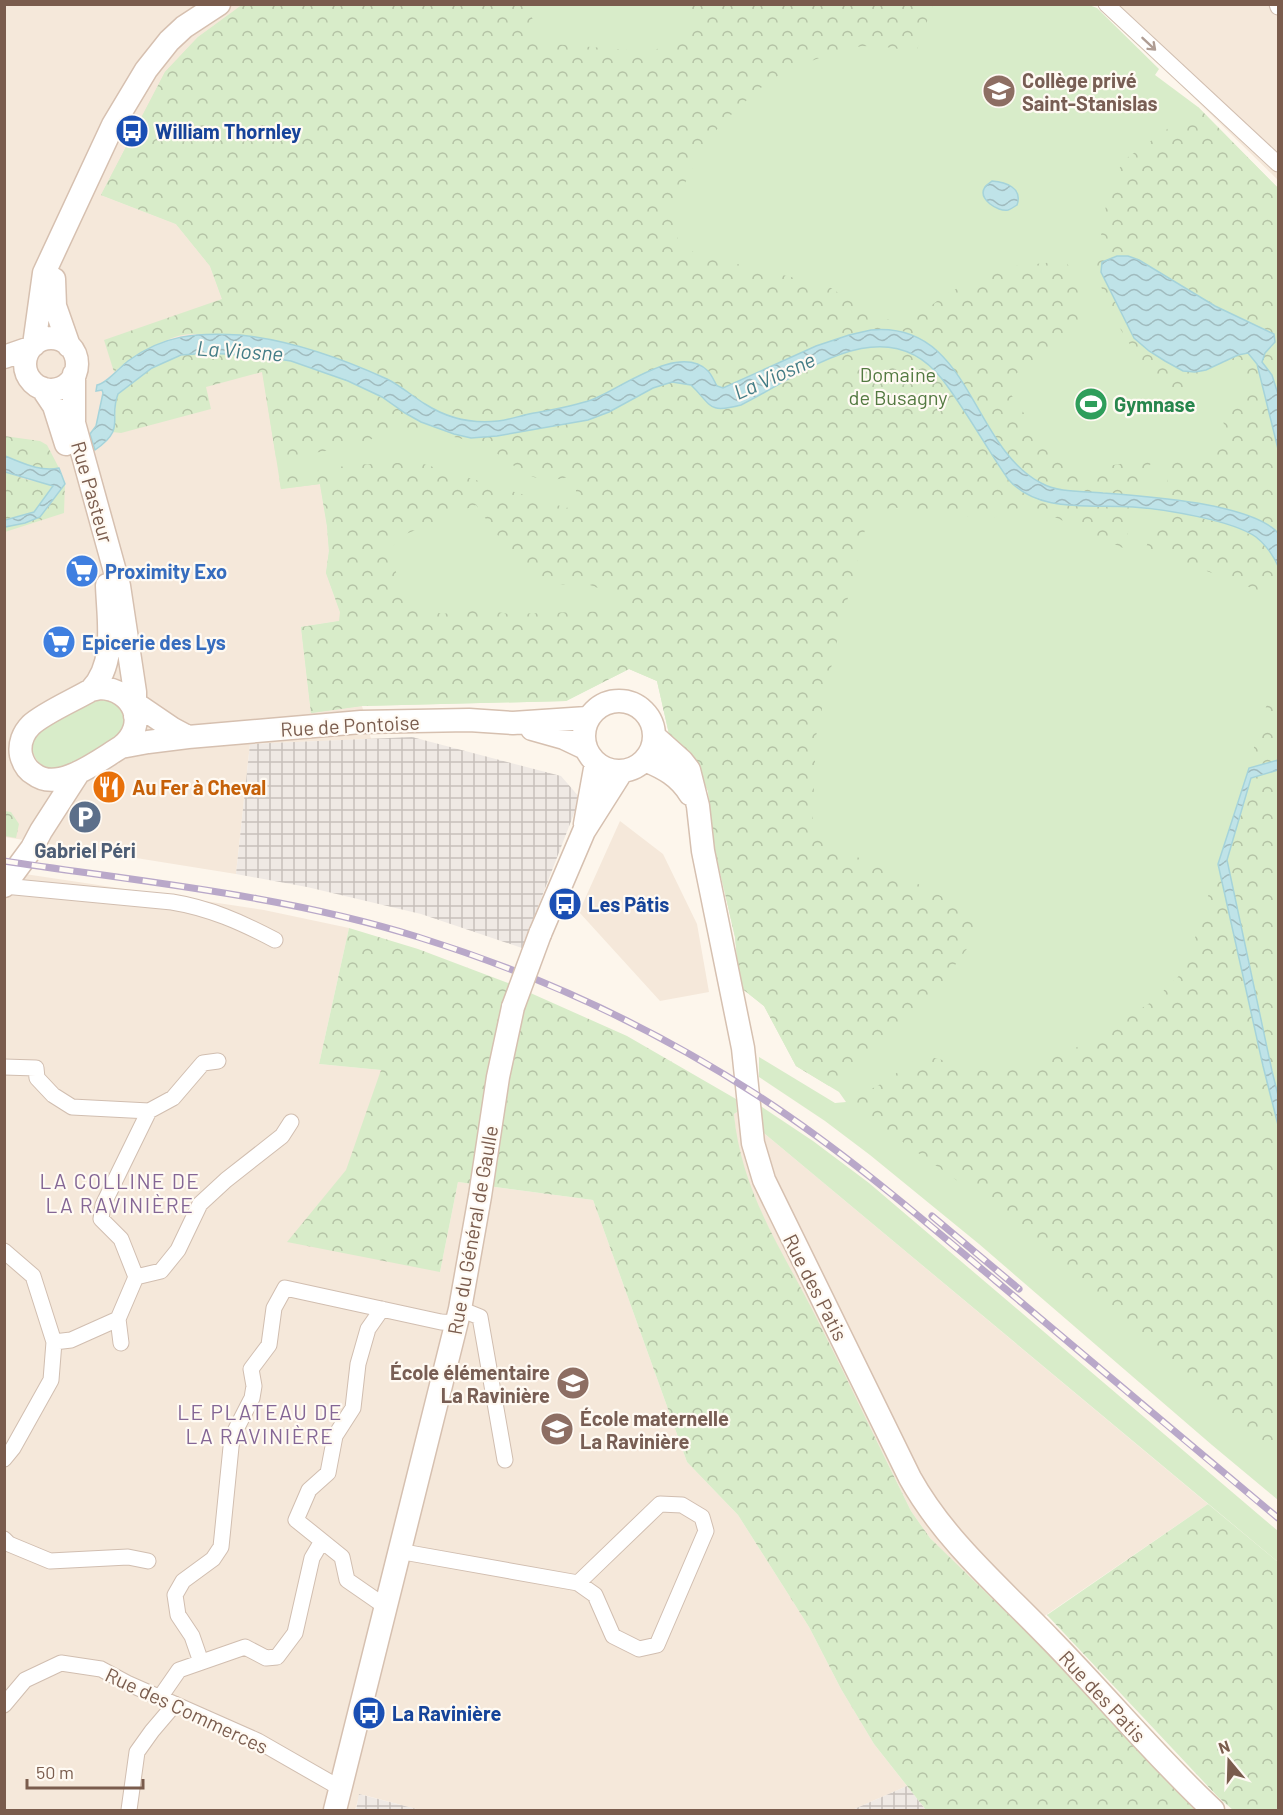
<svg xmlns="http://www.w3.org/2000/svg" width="1283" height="1815" font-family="Barlow,sans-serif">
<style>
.residential{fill:#f5e8da}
.industrial{fill:url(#industrial-grid)}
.green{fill:#d8ecc9}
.forest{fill:url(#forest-crowns);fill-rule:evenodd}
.water{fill:url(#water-waves);stroke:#a5d3da;stroke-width:1.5}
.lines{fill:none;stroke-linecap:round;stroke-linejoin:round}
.street-casing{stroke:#d1beb0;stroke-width:17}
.secondary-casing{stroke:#d6c0b0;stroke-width:25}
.street{stroke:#fff;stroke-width:15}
.secondary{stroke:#fff;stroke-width:22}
.rail-casing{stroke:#b9a8c9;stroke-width:7}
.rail{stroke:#fffaf3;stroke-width:4.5;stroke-dasharray:14;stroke-linecap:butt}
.secondary-bridge-casing{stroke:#d6c0b0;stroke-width:25;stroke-linecap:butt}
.secondary-bridge{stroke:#fff;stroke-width:22}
.oneway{stroke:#af9d94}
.labels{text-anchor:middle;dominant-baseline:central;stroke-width:4.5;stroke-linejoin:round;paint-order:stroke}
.education-label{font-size:20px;font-weight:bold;fill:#785e54;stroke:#fffaf3;text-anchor:start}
.transit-label{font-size:20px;font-weight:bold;fill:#164399;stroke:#fffaf3;text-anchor:start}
.park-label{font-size:20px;fill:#537a41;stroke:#fffaf3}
.leisure-label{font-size:20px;font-weight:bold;fill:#27864d;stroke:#fffaf3;text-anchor:start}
.street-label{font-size:20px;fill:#7a5c4d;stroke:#fffaf3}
.shop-label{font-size:20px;font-weight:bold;fill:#366cbe;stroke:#fffaf3;text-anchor:start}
.food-label{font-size:20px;font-weight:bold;fill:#c56008;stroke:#fffaf3;text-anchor:start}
.service-label{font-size:20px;font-weight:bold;fill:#4e5e75;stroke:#fffaf3}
.water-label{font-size:21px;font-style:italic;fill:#437c86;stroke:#fffaf3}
.neighbourhood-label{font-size:21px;letter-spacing:1.5px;fill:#846695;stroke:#fffaf3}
</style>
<defs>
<pattern id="industrial-grid" width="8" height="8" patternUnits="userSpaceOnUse" patternTransform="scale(1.5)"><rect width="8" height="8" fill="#efe9e4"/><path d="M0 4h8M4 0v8" fill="none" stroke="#c7c0bb"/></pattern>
<pattern id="forest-crowns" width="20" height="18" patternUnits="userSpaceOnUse" patternTransform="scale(1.5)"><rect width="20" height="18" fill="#d8ecc9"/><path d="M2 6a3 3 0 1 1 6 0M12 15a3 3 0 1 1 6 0" fill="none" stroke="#b4c2a5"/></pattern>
<pattern id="water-waves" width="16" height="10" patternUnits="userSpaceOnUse" patternTransform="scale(1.5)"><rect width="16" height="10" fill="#bfe3e8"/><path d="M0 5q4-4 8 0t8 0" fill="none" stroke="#a0bbbe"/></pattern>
</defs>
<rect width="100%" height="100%" fill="#fdf6ec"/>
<path class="residential" d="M 4,5 L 243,5 L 198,37 L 101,195 L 176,224 L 210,266 L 222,299 L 257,337 L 282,489 L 320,483 L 327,526 L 329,551 L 326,573 L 340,612 L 340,621 L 301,627 L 311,713 L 362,706 L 371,739 L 250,744 L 236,874 L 5,837 Z
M 1096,5 L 1278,5 L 1278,180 L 1100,6 Z
M 620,821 L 663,854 L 697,924 L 709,992 L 660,1001 L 579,912 Z
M 5,871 L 264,910 L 349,928 L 319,1064 L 382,1070 L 440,1272 L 458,1182 L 593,1200 L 687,1462 L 738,1515 L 809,1627 L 841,1689 L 874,1744 L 907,1786 L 852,1810 L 420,1810 L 360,1794 L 355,1810 L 5,1810 Z
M 736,1099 L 759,1129 L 1208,1504 L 1024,1630 L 930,1538 L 911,1511 L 815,1316 L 785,1262 L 754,1197 L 741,1160 L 736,1136 L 734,1114 L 737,1112 Z"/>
<path class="industrial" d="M 412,737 L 561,776 L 580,798 L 522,948 L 421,914 L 307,887 L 236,874 L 250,744 Z
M 907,1786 L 926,1810 L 852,1810 Z
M 359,1794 L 420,1810 L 356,1810 Z"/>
<path class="green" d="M 243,4 L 1089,5 L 1097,8 L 1159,69 L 1155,75 L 1198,107 L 1278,188 L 1278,1500 L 1212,1445 L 979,1244 L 870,1155 L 825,1121 L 759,1077 L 759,1057 L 835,1103 L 846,1102 L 839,1092 L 796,1066 L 764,1006 L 740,987 L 735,937 L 715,850 L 708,791 L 692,759 L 669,734 L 657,681 L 629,669 L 566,701 L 362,706 L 311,713 L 301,627 L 340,621 L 340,612 L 326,573 L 329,551 L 327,526 L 320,484 L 281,489 L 257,337 L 222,299 L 210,266 L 176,224 L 101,195 L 165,72 L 198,37 Z
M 105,700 C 121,703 130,721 119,735 C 115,740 65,767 58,768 C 49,770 39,765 35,757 C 31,750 32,741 37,735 C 43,725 85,707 97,701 Z
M 759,1105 L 813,1141 L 869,1183 L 1278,1531 L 1278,1562 L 759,1129 Z"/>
<path class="forest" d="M 243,5 L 515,5 L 527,6 L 543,43 L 652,52 L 690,30 L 687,5 L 933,5 L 916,52 C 897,49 876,44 856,47 C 839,49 786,70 771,80 C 759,88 718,126 711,137 C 696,160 658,221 683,246 C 687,250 695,252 700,255 L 828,286 L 868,313 L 880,318 L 897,321 L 916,317 L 945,295 L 976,278 L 1015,266 L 1065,261 C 1073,270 1075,280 1079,291 C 1095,340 1030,352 1008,383 L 1010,393 L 1056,460 L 1075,471 L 1152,459 L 1140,496 C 1113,494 1064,495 1041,483 C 973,449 967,317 871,330 C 818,337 772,369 723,388 L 717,386 C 714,381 712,375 708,371 C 679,342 619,390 591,400 C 571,407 550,410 529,414 C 513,418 497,423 480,422 C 460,420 442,414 425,404 C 414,398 406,389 395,384 C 335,357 274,333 208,334 C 196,334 183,333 172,338 C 151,346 132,358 114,372 L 104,340 L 222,299 L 210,266 L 176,224 L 101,195 L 165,72 L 198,37 Z
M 1198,107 L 1278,188 L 1278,394 L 1272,375 L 1262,362 L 1265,353 L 1273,345 L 1229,313 L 1133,258 L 1117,256 L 1101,272 L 1129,329 L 1141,345 L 1165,361 L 1215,366 L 1244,353 L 1247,353 L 1257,363 L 1278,449 L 1278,533 C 1257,510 1193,502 1162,498 L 1174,460 L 1205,457 L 1214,449 L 1221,442 L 1225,430 L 1221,410 L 1249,391 L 1247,376 L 1236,359 L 1180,390 L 1166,391 L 1154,384 L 1118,325 L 1098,280 L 1096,266 L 1110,181 L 1127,158 Z
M 887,345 C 910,350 925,360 941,378 L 1016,488 C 1051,510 1097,506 1136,507 L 1123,548 L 1028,505 L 992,518 L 934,514 L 892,507 L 868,518 L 837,641 L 816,736 L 812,837 L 927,888 L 934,893 L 973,909 L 981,922 L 977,935 L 936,991 L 829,1086 L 796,1066 L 764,1006 L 740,987 L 735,937 L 715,850 L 708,791 L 692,759 L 669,734 L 657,681 L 629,669 L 566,701 L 362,706 L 311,713 L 301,627 L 339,621 L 340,612 L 326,573 L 329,551 L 327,526 L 320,484 L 281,489 L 279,478 L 350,465 L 417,462 L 567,508 L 578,498 L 572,476 C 564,478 553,481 545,480 C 524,477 507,459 489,449 C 472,440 447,435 428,432 C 395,426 383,437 353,445 C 328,452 301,454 276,458 L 262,372 L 206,387 L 211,409 L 121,433 L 112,432 C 118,420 113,406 118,394 L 152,368 L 168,360 L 191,353 L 210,353 L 265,357 L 291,361 L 318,370 L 369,390 L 405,413 L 454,434 L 497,436 L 588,420 L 653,388 L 672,382 L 691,386 L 715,409 L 727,409 L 741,405 C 786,381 834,348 887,345 ZM 476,505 L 522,570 L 541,581 L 566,585 L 590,585 L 614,594 L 618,602 L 613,611 L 509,614 L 479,609 L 442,614 L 415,606 L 401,592 L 390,548 L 406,534 Z
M 4,436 L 40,441 L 47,445 L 59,468 C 40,472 23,463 5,456 Z
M 5,472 L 28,480 L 53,485 L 34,512 L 5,520 Z
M 65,484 L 64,513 L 5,532 L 5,527 L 25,523 L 47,509 Z
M 1158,511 C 1192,517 1268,524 1278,566 C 1281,575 1278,588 1278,598 L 1146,548 Z
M 1278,670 L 1278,760 L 1249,768 L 1257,735 Z
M 1278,770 L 1278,1095 L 1272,1071 L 1227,860 L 1251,778 Z
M 5,811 L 11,812 L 19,824 L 16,838 L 5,836 Z
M 1218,864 L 1263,1066 L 1278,1125 L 1278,1454 L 962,1184 L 846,1102 L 879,1085 L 923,1055 L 988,1072 L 1034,1065 L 1087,1043 L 1153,1001 L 1185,970 Z
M 349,928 L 418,949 L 508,983 L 627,1036 L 736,1099 L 737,1112 L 734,1114 C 741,1192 783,1251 817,1319 C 849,1382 879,1447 911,1511 L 930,1538 L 1049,1654 L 1195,1810 L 926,1810 L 874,1744 L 841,1689 L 809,1627 L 738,1515 L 687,1462 L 593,1200 L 458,1182 L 440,1272 L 287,1242 L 346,1170 L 381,1070 L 319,1064 Z
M 1208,1504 L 1278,1562 L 1278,1810 L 1233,1810 L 1218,1797 L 1047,1615 Z"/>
<path class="water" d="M 992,181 C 1006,182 1023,188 1017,205 C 1014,207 1011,209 1008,210 C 998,212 977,199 985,187 C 987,184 990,183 992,181 Z
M 1117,256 L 1128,256 L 1139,260 L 1215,306 L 1274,334 L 1275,342 L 1265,353 L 1262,362 L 1272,375 L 1278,394 L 1278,449 L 1257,364 L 1248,353 L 1238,355 L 1206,370 L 1195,372 L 1183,371 L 1165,361 L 1149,351 L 1134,338 L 1101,272 L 1102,262 Z
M 871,330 C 971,321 970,446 1041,483 C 1059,493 1083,491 1103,493 C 1144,496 1251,503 1278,533 L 1278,566 C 1273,555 1266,545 1256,537 C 1232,520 1163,509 1133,507 C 1091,504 1038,514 1008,479 C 985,446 966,410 942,379 C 885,306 802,375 741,405 C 707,414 712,405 691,385 L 672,382 L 653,388 L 609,412 L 588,420 L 497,436 L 471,438 L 454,434 L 421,422 L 405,413 L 382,397 L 348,381 L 291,361 L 265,357 L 210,353 L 181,355 L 152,368 L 118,394 C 108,420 127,428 95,450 L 90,434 L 96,426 L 103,393 L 102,390 L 96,391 L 97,385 C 106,384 119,368 128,361 C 163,335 197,332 240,335 C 290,340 341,358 387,379 C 401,386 412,396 425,404 C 447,418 472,424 498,421 C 509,420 519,416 529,414 C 550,410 571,407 591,400 C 619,390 679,342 708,371 C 712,375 714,381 717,386 L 723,388 L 816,346 L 849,335 Z
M 5,456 C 23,463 40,472 59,468 L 65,484 L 40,517 L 25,523 L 5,527 L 5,520 L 34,512 L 53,486 L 5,472 Z
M 1278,760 L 1278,770 L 1251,778 L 1227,860 L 1272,1071 L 1278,1095 L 1278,1125 L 1263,1066 L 1218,864 L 1249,768 Z"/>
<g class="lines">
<defs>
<path id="street" d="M 1106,4 L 1278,164
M 1277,4 L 1278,7
M 4,886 L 172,902 C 209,908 241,922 275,940
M 4,1067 L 36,1068 L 37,1078 L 53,1095 L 72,1107 L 149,1111 L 103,1205 L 101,1219 L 121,1239 L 136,1277 L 118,1319 L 121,1343
M 149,1111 L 173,1098 L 203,1063 L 218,1061
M 4,1251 L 33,1276 L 54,1342 L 51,1380 L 13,1448 L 4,1459
M 136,1277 L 161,1271 L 178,1250 L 200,1204 L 226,1180 L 282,1136 L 291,1122
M 382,1309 L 368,1329 L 358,1364 L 353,1408 L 335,1436 L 328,1473 L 309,1490 L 296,1520 L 342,1557 L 347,1580 L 386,1607
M 460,1309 L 480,1317 L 505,1460
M 54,1342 L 71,1340 L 118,1319
M 4,1539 L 9,1544 L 50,1561 L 128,1557 L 148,1561
M 398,1551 L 578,1583 L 660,1504 L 682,1505 L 702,1517 L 706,1531 L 657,1645 L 639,1649 L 613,1636 L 595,1595 L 578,1583
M 201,1662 L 192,1636 L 178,1615 L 175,1595 L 183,1581 L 213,1559 L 221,1547 L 232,1437 L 252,1398 L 254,1386 L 251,1369 L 269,1345 L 274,1308 L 285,1288 L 441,1322 L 457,1323
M 161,1696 L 179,1670 L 245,1647 L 266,1658 L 277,1657 L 295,1633 L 312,1558 L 322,1541
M 4,1705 L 25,1680 L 61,1663 L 101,1669 L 127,1683 L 258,1741 L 340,1788
M 129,1810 L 137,1752 L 152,1731 L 175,1704"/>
<path id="secondary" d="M 54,279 L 55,306 L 69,346
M25 364a26 26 0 1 1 52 0a26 26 0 1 1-52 0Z
M 34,345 L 44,273 L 113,125 L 146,70 L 169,41 L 184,27 L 219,4
M 4,357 L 30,348
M 74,374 L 74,423 L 119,586 L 135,692 L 135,716
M 42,388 L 54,406 L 66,444
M 100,688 C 134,689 149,725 121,747 C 99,760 58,793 34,774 C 27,770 23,763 21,755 C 19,744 23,733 31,725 C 44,713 74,700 91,690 Z
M 91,690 C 117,663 108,619 107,585
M 126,697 L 173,729 L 188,737
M584 736a35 35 0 1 1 70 0a35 35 0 1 1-70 0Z
M 532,729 L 564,738 L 585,748
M 654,736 L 682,761 L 689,770 L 698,806 L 703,851 L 743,1048 L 753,1143 L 764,1180 L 910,1478 C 945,1541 1000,1587 1050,1639 C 1105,1695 1155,1756 1213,1810
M 121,747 L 148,742 L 188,737 L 361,722 L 469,720 L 513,723 L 587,718
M 645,760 C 664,768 679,776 690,794
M 585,824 L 596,763
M 4,886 L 32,848 L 41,831 L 79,772
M 540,934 L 584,831 L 622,771
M 335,1810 L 460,1309 L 480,1196 L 498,1077 L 513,1007"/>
</defs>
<use href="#street" class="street-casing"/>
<use href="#secondary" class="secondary-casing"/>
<use href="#street" class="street"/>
<use href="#secondary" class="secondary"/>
<defs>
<path id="rail" d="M 4,861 C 143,882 283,895 418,937 C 537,974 652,1027 757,1095 C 842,1150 919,1216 996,1281 C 1090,1360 1184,1440 1278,1518
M 932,1216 L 1019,1289"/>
</defs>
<use href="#rail" class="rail-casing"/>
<use href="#rail" class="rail"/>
<defs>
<path id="secondary-bridge" d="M 513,1007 L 540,934"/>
</defs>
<use href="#secondary-bridge" class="secondary-bridge-casing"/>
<use href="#secondary-bridge" class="secondary-bridge"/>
</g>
<defs><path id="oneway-shaft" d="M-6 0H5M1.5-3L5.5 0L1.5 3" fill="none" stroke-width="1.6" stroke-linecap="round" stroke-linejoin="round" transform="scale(1.5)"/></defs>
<use class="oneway" href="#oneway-shaft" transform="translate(1149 44) rotate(43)"/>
<defs>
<symbol id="school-disc" viewBox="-11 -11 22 22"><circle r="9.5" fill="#8d6e63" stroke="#fffaf3"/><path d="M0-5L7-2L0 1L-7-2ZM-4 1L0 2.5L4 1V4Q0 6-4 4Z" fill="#fff"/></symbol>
<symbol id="bus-disc" viewBox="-11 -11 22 22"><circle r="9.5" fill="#1a4fb4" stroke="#fffaf3"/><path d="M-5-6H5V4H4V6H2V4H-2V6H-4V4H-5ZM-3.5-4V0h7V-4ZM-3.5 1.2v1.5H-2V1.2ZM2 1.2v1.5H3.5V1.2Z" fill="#fff"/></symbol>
<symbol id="stadium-disc" viewBox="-11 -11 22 22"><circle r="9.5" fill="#2e9e5b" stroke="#fffaf3"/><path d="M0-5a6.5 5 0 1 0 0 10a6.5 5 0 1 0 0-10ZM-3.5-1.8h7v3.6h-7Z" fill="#fff"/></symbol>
<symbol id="supermarket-disc" viewBox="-11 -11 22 22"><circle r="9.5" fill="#3f7fe0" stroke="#fffaf3"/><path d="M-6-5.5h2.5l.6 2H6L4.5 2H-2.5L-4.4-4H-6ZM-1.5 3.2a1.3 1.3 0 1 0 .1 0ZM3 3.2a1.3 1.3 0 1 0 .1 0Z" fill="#fff"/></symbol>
<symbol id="restaurant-disc" viewBox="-11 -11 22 22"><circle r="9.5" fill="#e8710a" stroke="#fffaf3"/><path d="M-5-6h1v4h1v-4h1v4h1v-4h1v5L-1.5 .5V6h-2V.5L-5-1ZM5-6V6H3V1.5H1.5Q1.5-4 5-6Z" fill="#fff"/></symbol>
<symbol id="parking-disc" viewBox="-11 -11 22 22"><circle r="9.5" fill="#5c6f8a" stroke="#fffaf3"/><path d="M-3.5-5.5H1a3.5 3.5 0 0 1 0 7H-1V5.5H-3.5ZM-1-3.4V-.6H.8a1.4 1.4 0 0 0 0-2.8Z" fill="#fff"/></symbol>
</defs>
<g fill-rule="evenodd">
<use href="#school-disc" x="980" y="72" width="38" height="38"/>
<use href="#bus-disc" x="113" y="112" width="38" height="38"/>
<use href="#stadium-disc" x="1072" y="385" width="38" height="38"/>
<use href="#supermarket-disc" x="63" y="552" width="38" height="38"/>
<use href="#supermarket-disc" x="40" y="623" width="38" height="38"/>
<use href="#restaurant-disc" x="90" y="768" width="38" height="38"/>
<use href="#parking-disc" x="66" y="798" width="38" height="38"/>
<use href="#bus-disc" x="546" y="885" width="38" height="38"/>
<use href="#school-disc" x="554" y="1364" width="38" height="38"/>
<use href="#school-disc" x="538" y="1410" width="38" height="38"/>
<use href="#bus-disc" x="350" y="1694" width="38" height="38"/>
</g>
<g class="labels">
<g class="education-label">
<text x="1022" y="80">Collège privé<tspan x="1022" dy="23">Saint-Stanislas</tspan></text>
<text x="550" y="1372" text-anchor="end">École élémentaire<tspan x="550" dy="23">La Ravinière</tspan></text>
<text x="580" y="1418">École maternelle<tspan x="580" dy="23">La Ravinière</tspan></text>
</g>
<g class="transit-label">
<text x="155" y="131">William Thornley</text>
<text x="588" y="904">Les Pâtis</text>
<text x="392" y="1713">La Ravinière</text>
</g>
<g class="park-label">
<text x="898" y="374">Domaine<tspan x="898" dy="23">de Busagny</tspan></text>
</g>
<g class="leisure-label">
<text x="1114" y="404">Gymnase</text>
</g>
<g class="street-label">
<text transform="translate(93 492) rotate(74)">Rue Pasteur</text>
<text transform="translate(350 725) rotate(-3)">Rue de Pontoise</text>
<text transform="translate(472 1230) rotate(-80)">Rue du Général de Gaulle</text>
<text transform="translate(816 1287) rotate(63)">Rue des Patis</text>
<text transform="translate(1103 1696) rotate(47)">Rue des Patis</text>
<text transform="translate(187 1710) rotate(25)">Rue des Commerces</text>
</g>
<g class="shop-label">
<text x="105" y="571">Proximity Exo</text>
<text x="82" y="642">Epicerie des Lys</text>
</g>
<g class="food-label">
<text x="132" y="787">Au Fer à Cheval</text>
</g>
<g class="service-label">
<text x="85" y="850">Gabriel Péri</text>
</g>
<g class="water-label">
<text transform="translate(240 350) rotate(4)">La Viosne</text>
<text transform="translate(774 375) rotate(-24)">La Viosne</text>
</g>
<g class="neighbourhood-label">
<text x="120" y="1180">LA COLLINE DE<tspan x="120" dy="24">LA RAVINIÈRE</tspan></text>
<text x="260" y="1411">LE PLATEAU DE<tspan x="260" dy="24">LA RAVINIÈRE</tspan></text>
</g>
</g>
<rect width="1283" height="1815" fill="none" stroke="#7a5c4d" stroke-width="12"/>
<g transform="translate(1229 1761) rotate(341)" stroke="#fffaf3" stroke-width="4.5" paint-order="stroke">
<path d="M0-4.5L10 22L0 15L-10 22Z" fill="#7a5c4d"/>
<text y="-9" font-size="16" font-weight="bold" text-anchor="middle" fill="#7a5c4d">N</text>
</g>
<path d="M27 1779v9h116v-9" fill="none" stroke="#7a5c4d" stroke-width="3"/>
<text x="36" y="1779" font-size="18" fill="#7a5c4d" stroke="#fffaf3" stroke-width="4.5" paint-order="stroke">50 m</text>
</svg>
